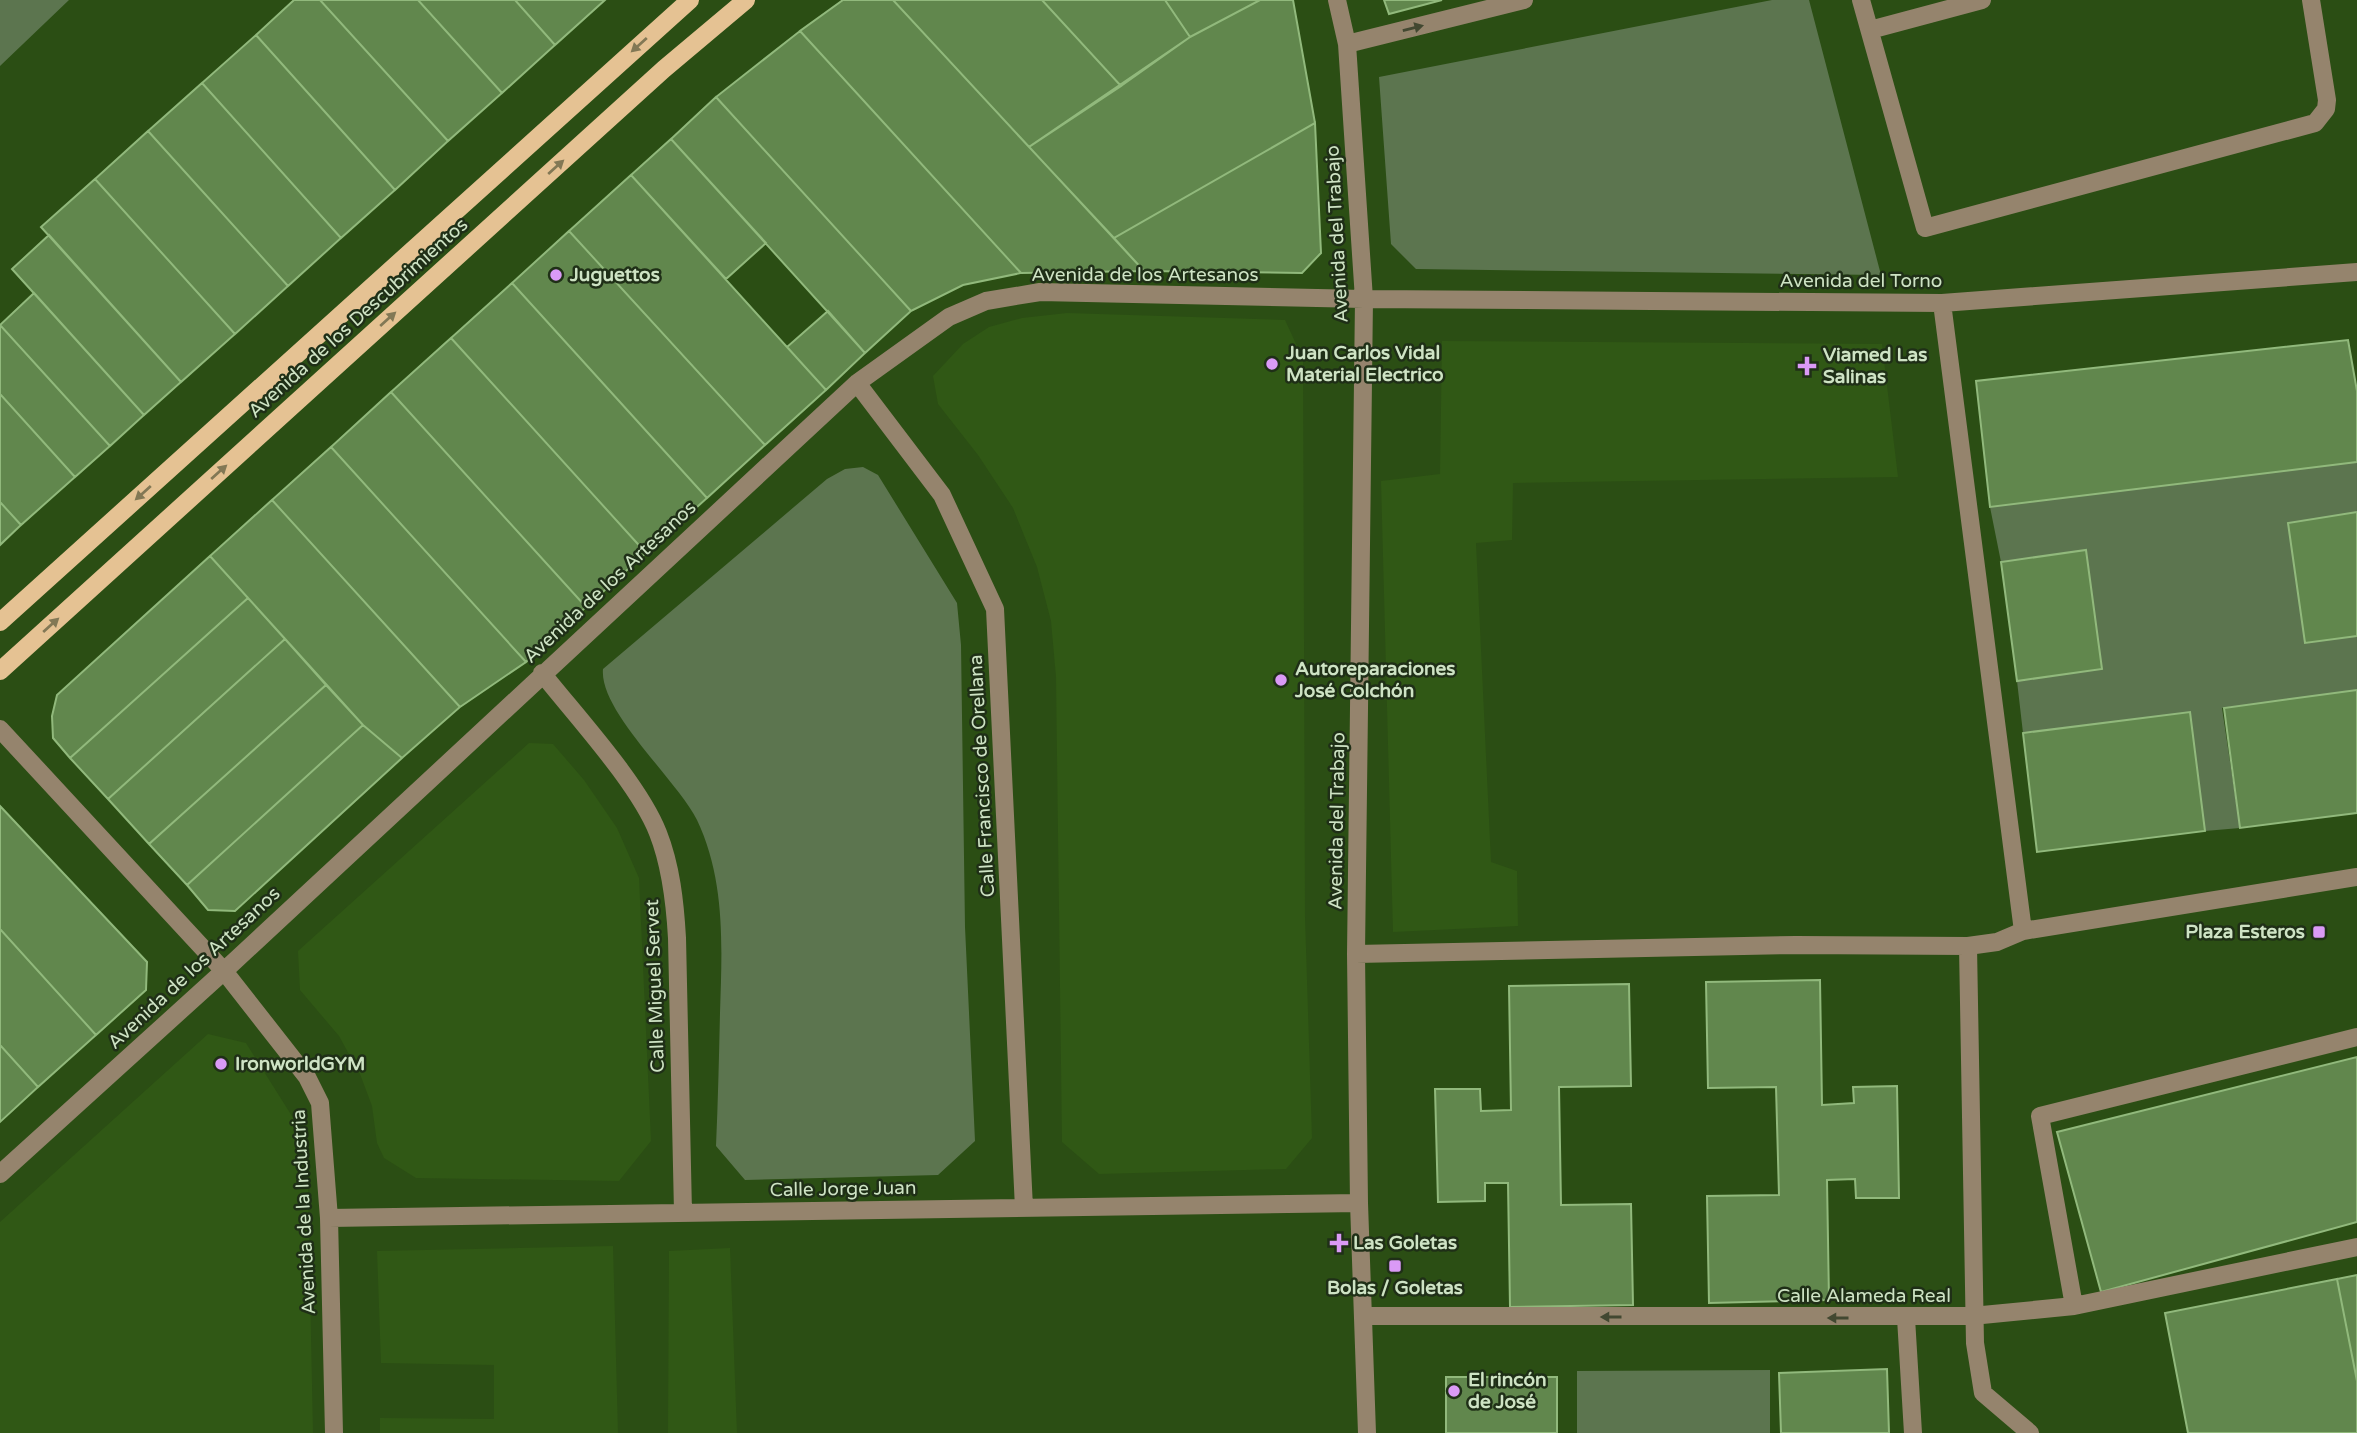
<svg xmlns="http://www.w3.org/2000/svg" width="2357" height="1433" font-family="'Varela Round',sans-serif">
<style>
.built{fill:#305815}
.green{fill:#5c754f}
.building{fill:#61874d;stroke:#91b97c;stroke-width:2}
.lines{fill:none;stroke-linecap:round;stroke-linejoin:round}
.minor{stroke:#95846d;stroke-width:18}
.major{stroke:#e5c293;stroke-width:18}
.oneway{fill:#424831}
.oneway2{fill:#827855}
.poi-dot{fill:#da9af6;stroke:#1f2f17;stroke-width:2.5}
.labels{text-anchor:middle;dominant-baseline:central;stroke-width:5;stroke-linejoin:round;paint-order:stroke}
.street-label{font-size:19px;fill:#cee3c4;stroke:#1f2f17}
.poi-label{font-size:19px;font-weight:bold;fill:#cee3c4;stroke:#1f2f17;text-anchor:start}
</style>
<rect width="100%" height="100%" fill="#2b4e14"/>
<path class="built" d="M 1067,313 L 1285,320 L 1303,359 L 1305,917 L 1312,1138 L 1286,1169 L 1099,1174 L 1062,1142 L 1056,677 L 1051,621 L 1037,567 L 1013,508 L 978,455 L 938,404 L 933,376 L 963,344 L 989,327 L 1022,318 Z
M 1442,341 L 1882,344 L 1898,477 L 1513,483 L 1512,540 L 1476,543 L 1491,862 L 1517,871 L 1518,926 L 1393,932 L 1381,481 L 1440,474 Z
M 529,743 L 553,744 L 584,780 L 617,828 L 639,878 L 651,1141 L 619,1181 L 416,1178 L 384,1158 L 377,1143 L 372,1106 L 360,1074 L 339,1036 L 300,990 L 298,951 Z
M 208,1034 L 246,1043 L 307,1140 L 313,1433 L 0,1433 L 0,1222 Z
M 613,1246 L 618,1433 L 380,1433 L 380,1418 L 494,1419 L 494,1365 L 381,1363 L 377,1251 Z
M 730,1248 L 737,1433 L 668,1433 L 669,1251 Z"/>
<path class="green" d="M 0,0 L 69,0 L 0,66 Z
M 1772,0 L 1809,0 L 1881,275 L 1416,269 L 1391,244 L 1379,77 Z
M 2357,462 L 2357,512 L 2288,523 L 2305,643 L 2357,636 L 2357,690 L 2222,708 L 2240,828 L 2205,831 L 2190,712 L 2023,733 L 2017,681 L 2102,669 L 2001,562 L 1990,507 Z
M 863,467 L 878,475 L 957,603 L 961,645 L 965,927 L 975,1141 L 938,1175 L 745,1180 L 716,1146 C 718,1102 719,1058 720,1013 C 722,948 726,881 697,820 C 677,780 599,711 603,669 L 827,479 L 845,469 Z
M 1770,1370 L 1770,1433 L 1577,1433 L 1577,1371 Z"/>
<path class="building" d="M 294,0 L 320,0 L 448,141 L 395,190 L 256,35 Z
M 320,0 L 418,0 L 502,93 L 448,141 Z
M 418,0 L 515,0 L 555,45 L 502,93 Z
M 515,0 L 605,0 L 555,45 Z
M 843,0 L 893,0 L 1144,271 L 1021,273 L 800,31 Z
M 893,0 L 1042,0 L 1121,86 L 1029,147 Z
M 1042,0 L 1165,0 L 1190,37 L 1121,86 Z
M 1165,0 L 1260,0 L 1190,37 Z
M 1260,0 L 1293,0 L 1315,123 L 1114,238 L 1029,147 L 1190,37 Z
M 1384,0 L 1442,0 L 1389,14 Z
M 800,31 L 1021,273 L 963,285 L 911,311 L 716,97 Z
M 256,35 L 395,190 L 341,238 L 202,83 Z
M 202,83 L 341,238 L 288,286 L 148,131 Z
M 716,97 L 911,311 L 865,353 L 671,139 Z
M 1315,123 L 1321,253 L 1302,273 L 1144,271 L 1114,238 Z
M 148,131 L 288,286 L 235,334 L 95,179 Z
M 671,139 L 766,243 L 726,279 L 631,175 Z
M 631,175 L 826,390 L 765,445 L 569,231 Z
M 95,179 L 235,334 L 181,382 L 41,227 Z
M 569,231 L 765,445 L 707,498 L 512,283 Z
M 49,235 L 181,382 L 144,415 L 12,269 Z
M 512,283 L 707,498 L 646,553 L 451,338 Z
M 34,293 L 144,415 L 110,446 L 0,325 Z
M 828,311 L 865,353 L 826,390 L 787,347 Z
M 0,325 L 110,446 L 75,477 L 0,394 Z
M 451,338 L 646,553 L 586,607 L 391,392 Z
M 2348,340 L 2357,391 L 2357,462 L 1990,507 L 1976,381 Z
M 391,392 L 586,607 L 526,662 L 331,447 Z
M 0,394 L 75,477 L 21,525 L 0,502 Z
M 331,447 L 526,662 L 460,707 L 272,500 Z
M 272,500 L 460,707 L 402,758 L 363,725 L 210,556 Z
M 0,502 L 21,525 L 0,545 Z
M 2357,512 L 2357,636 L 2305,643 L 2288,523 Z
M 2086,550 L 2102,669 L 2017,681 L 2001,562 Z
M 210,556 L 248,598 L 70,758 L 53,738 L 52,716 L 57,695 Z
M 248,598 L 285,639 L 108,799 L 70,758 Z
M 285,639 L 326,685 L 149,844 L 108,799 Z
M 326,685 L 363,725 L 187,885 L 149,844 Z
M 2357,690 L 2357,813 L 2240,828 L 2224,708 Z
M 2190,712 L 2205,831 L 2037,852 L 2023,733 Z
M 363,725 L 402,758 L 235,911 L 208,910 L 187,885 Z
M 0,806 L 147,962 L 146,990 L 96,1035 L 0,929 Z
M 0,929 L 96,1035 L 38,1087 L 0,1045 Z
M 1820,980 L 1822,1105 L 1854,1103 L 1853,1087 L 1897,1086 L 1899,1198 L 1856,1198 L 1855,1179 L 1827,1180 L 1829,1300 L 1709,1303 L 1707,1196 L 1779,1195 L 1776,1087 L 1708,1088 L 1706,982 Z
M 1629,984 L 1631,1086 L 1559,1087 L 1561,1205 L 1631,1204 L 1633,1305 L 1510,1307 L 1508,1183 L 1485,1183 L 1485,1201 L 1438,1202 L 1435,1089 L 1480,1089 L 1481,1111 L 1511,1110 L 1509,986 Z
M 0,1045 L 38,1087 L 0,1122 Z
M 2357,1057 L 2357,1222 L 2101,1292 L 2057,1132 Z
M 2357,1275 L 2357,1381 L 2337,1279 Z
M 2337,1279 L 2357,1381 L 2357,1433 L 2188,1433 L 2165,1313 Z
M 1887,1369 L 1889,1433 L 1781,1433 L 1779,1373 Z
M 1446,1377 L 1557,1377 L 1557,1433 L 1446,1433 Z"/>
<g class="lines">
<path class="minor" d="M 1337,0 L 1347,44 L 1364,299 L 1356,954 L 1359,1203 L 1367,1433
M 1861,0 L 1925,228 L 2315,123 L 2326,109 L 2327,100 L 2311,0
M 1870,30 L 1982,0
M 1347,44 L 1524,0
M 1942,303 L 2023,931
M 857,383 L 942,495 L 995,609 L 1024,1208
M 542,673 C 576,716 639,784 658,833 C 671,866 675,902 677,938 L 683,1212
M 0,729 L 224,971 L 307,1077 L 320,1103 L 329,1218 L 334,1433
M 1968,946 L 1975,1343 L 1983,1393 L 2030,1433
M 1356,954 L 1796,945 L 1968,946 L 1997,942 L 2023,931 L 2357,877
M 0,1174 L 224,971 L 857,383 L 949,317 L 986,301 L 1040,292 L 1364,299 L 1942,303 L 2357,272
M 329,1218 L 1359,1203
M 2074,1306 L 2040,1116 L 2357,1037
M 1365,1316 L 1972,1316 L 2074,1306 L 2357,1247
M 1906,1318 L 1913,1433"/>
<path class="major" d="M 0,622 L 690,0
M 0,671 L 664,69 L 746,0"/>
</g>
<defs><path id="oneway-solid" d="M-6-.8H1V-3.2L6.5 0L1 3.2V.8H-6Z" transform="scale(1.75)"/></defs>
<g class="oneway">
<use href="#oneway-solid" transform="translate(1413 28) rotate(-14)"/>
<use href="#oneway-solid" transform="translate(1611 1317) rotate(-180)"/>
<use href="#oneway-solid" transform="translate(1838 1318) rotate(-180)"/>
</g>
<g class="oneway2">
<use href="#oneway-solid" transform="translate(639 45) rotate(138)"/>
<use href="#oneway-solid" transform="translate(556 167) rotate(-42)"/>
<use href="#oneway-solid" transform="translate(388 319) rotate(-42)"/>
<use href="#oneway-solid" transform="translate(219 472) rotate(-42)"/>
<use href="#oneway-solid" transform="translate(143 493) rotate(138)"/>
<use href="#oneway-solid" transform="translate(51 625) rotate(-42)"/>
</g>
<g class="poi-dot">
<circle cx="556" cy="275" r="7"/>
<circle cx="1272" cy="364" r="7"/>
<path d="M1803.5 355.5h7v7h7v7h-7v7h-7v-7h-7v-7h7z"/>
<circle cx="1281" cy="680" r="7"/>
<rect x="2312" y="925" width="14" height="14" rx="3.5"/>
<circle cx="221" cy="1064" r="7"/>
<path d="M1335.5 1232.5h7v7h7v7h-7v7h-7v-7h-7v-7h7z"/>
<rect x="1388" y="1259" width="14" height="14" rx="3.5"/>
<circle cx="1454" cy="1391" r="7"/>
</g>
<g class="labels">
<g class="street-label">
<text transform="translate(1337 234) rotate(-93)">Avenida del Trabajo</text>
<text x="1145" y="275">Avenida de los Artesanos</text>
<text x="1861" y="281">Avenida del Torno</text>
<text transform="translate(358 318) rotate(-42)">Avenida de los Descubrimientos</text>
<text transform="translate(610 582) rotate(-43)">Avenida de los Artesanos</text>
<text transform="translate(982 776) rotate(-93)">Calle Francisco de Orellana</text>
<text transform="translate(1337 821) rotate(-89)">Avenida del Trabajo</text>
<text transform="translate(194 968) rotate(-43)">Avenida de los Artesanos</text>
<text transform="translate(655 986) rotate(-92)">Calle Miguel Servet</text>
<text transform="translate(843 1189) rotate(-1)">Calle Jorge Juan</text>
<text transform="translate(304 1212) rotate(-93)">Avenida de la Industria</text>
<text x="1864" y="1296">Calle Alameda Real</text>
</g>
<g class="poi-label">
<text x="570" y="275">Juguettos</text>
<text x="1286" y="353">Juan Carlos Vidal<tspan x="1286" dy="22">Material Electrico</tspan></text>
<text x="1823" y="355">Viamed Las<tspan x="1823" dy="22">Salinas</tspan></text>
<text x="1295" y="669">Autoreparaciones<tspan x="1295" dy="22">José Colchón</tspan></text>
<text x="2305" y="932" text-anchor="end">Plaza Esteros</text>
<text x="235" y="1064">IronworldGYM</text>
<text x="1353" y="1243">Las Goletas</text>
<text x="1395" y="1288" text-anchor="middle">Bolas / Goletas</text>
<text x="1468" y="1380">El rincón<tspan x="1468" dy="22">de José</tspan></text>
</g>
</g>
</svg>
